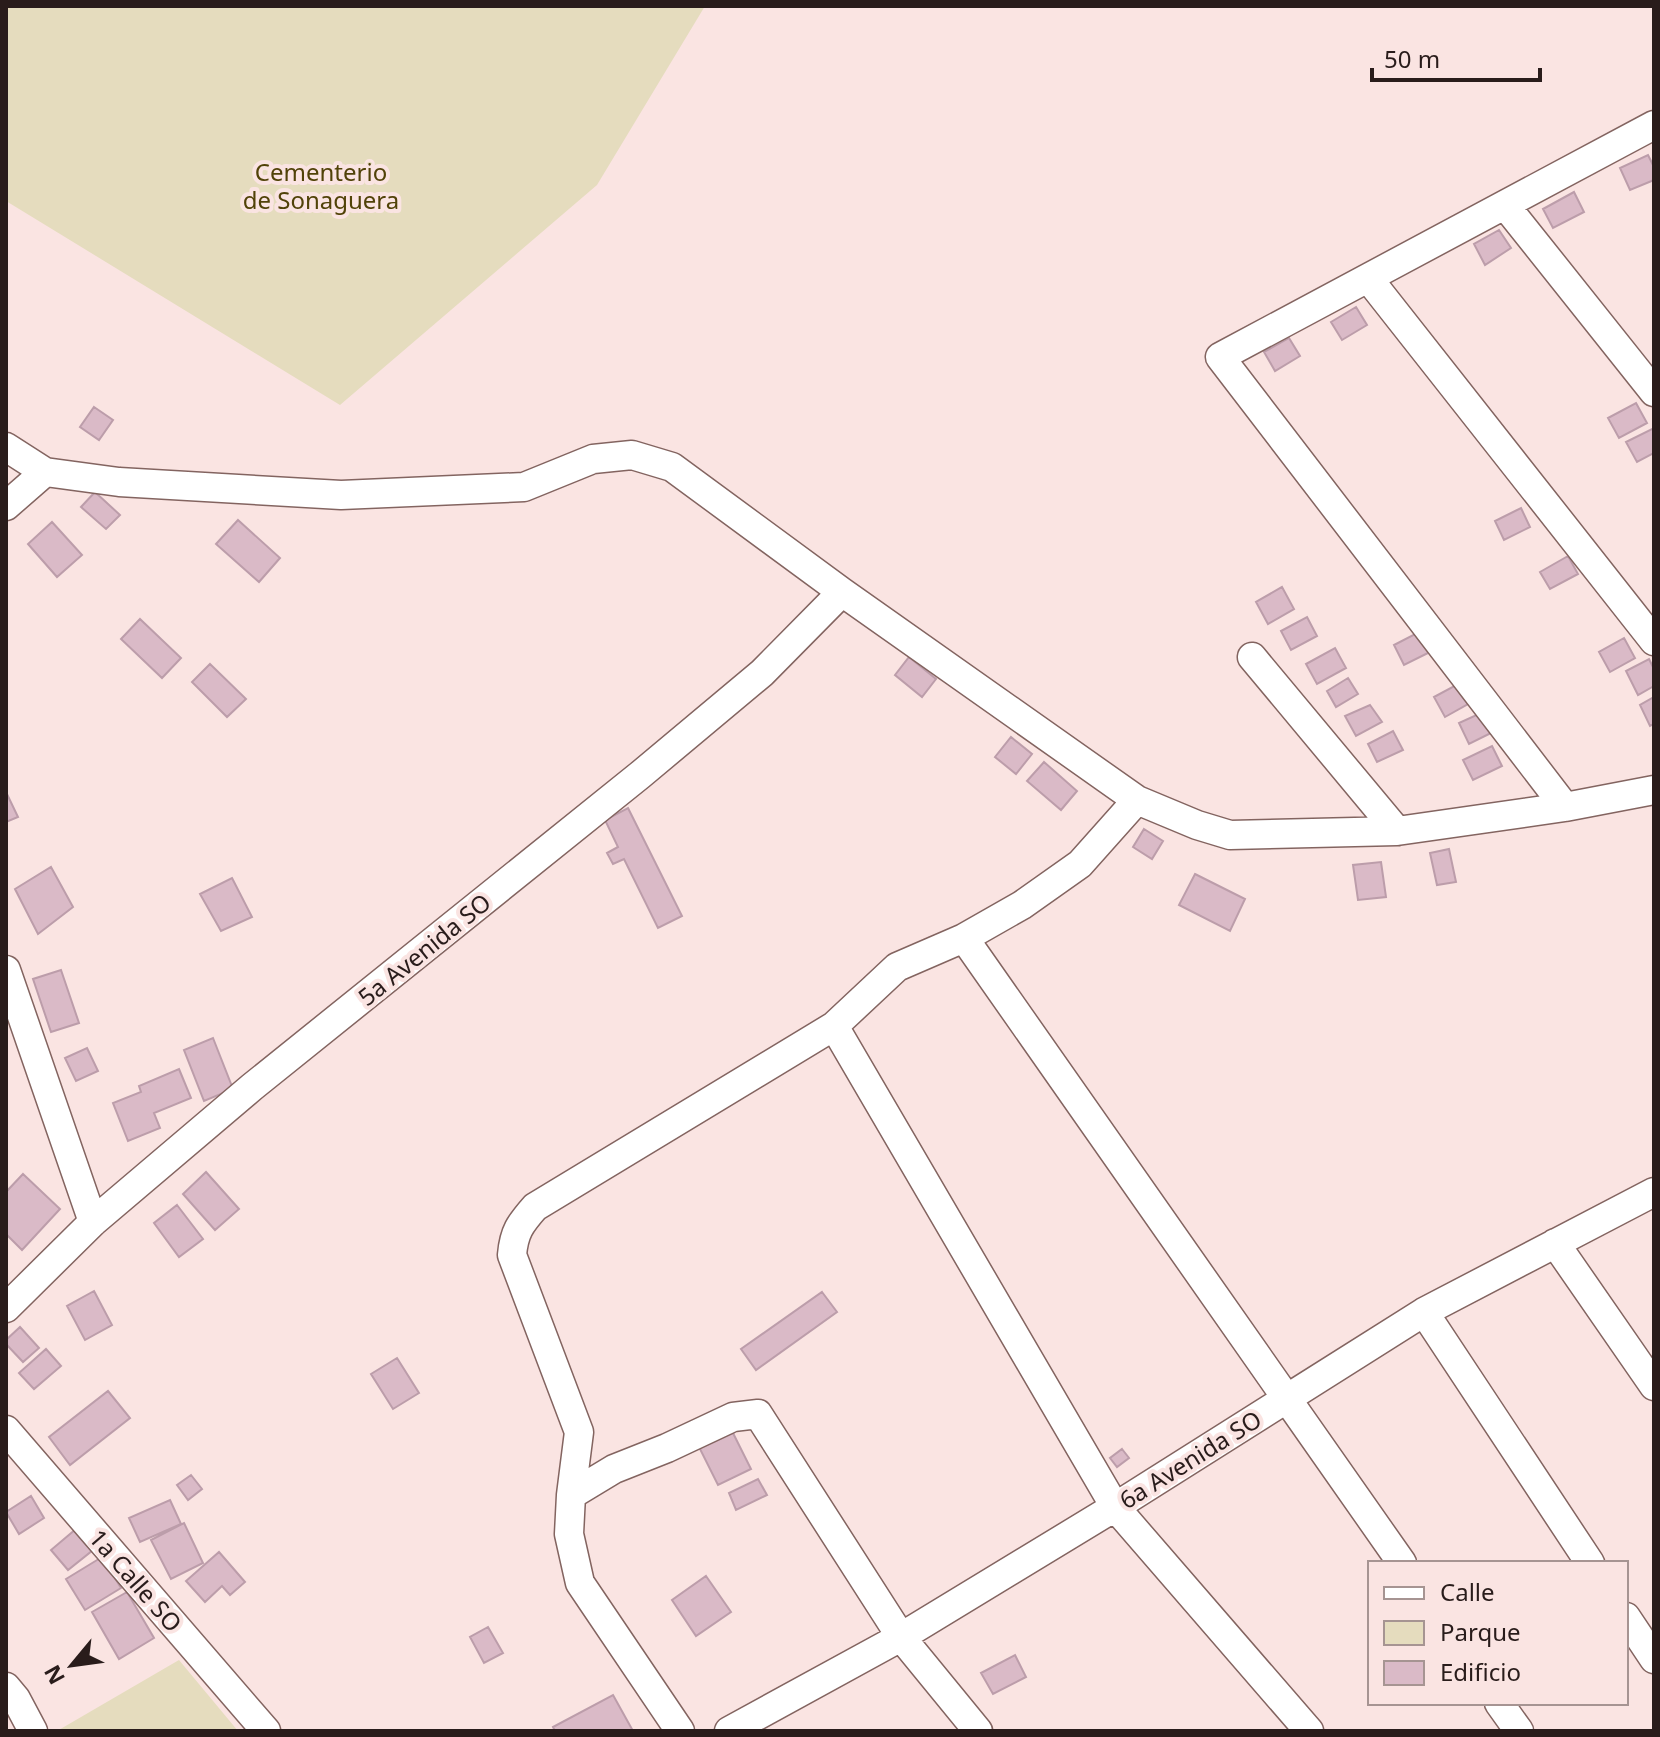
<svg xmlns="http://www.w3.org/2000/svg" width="1660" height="1737" font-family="'Noto Sans',sans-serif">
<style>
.green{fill:#e5dcbe}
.building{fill:#dabac7;stroke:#bc9daa;stroke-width:2}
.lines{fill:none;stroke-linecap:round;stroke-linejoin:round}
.minor-casing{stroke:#836460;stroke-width:31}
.minor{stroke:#fff;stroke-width:28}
.labels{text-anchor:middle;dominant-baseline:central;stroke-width:8;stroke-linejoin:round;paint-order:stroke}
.park-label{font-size:24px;fill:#514208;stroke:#fae4e2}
.street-label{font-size:24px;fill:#291c1b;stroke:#fae4e2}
</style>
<rect width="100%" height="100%" fill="#fae4e2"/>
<path class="green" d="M 6,6 L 705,6 L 597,185 L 340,405 L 6,201 Z
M 179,1660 L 238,1731 L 57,1731 Z"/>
<path class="building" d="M 1648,155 L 1654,167 L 1654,180 L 1630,190 L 1620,168 Z
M 1574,192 L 1584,212 L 1553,228 L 1543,209 Z
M 1499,230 L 1511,248 L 1485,265 L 1474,244 Z
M 1356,307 L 1367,325 L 1342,340 L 1331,322 Z
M 1289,338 L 1300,356 L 1275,371 L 1264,352 Z
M 1636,403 L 1647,423 L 1619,438 L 1608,418 Z
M 94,407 L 113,420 L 99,440 L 80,427 Z
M 1654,428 L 1654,453 L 1637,462 L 1626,442 Z
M 95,492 L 120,515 L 106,529 L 81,507 Z
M 1521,508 L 1530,527 L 1504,540 L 1495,521 Z
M 238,520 L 280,558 L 259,582 L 216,544 Z
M 52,522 L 82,555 L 57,577 L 28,544 Z
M 1568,556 L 1578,574 L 1550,589 L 1540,572 Z
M 1282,587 L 1294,609 L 1268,624 L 1256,602 Z
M 1307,617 L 1317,636 L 1291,650 L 1281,631 Z
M 140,619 L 181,658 L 162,678 L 121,639 Z
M 1419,632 L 1430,652 L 1404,665 L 1394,645 Z
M 1624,638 L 1635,658 L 1610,672 L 1599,652 Z
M 1335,648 L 1346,668 L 1317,684 L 1306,664 Z
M 909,657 L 936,679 L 922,697 L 895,675 Z
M 1649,659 L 1654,669 L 1654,686 L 1638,695 L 1626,671 Z
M 210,664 L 246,699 L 227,717 L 192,682 Z
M 1348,678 L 1358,694 L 1336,707 L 1327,691 Z
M 1458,684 L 1468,704 L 1445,717 L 1434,697 Z
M 1654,697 L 1654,724 L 1650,726 L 1640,705 Z
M 1370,705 L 1382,722 L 1356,736 L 1345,716 Z
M 1483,712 L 1493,732 L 1469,744 L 1459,723 Z
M 1393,731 L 1403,750 L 1377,762 L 1368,744 Z
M 1011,737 L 1032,754 L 1016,774 L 995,757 Z
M 1492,746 L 1502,766 L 1473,780 L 1463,760 Z
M 1044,762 L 1077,791 L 1061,810 L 1027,781 Z
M 6,792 L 18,817 L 6,822 Z
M 628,808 L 682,916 L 658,928 L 624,859 L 613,864 L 607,853 L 618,847 L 605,820 Z
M 1144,829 L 1163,841 L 1152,859 L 1133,847 Z
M 1449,849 L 1456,882 L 1437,885 L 1430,853 Z
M 1381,862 L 1386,897 L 1358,900 L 1353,865 Z
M 51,867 L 73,907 L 38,934 L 15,889 Z
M 1195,874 L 1245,899 L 1230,931 L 1179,905 Z
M 232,878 L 252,917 L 221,931 L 200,894 Z
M 61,970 L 79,1023 L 51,1032 L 33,979 Z
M 213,1038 L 233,1089 L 204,1101 L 184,1050 Z
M 87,1048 L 98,1071 L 76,1081 L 65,1058 Z
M 179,1069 L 191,1098 L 154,1113 L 160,1128 L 128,1141 L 113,1103 L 141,1092 L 139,1086 Z
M 206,1172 L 239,1209 L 215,1230 L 183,1194 Z
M 23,1174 L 60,1209 L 22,1250 L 6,1234 L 6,1192 Z
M 177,1205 L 203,1239 L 179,1257 L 154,1223 Z
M 94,1291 L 112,1325 L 85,1340 L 67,1306 Z
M 822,1292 L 837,1312 L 756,1370 L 741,1349 Z
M 20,1327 L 39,1348 L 23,1362 L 6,1344 L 6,1340 Z
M 46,1349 L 61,1366 L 34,1389 L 19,1373 Z
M 397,1358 L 419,1393 L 393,1409 L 371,1374 Z
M 108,1391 L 130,1418 L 70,1465 L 49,1437 Z
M 730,1427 L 751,1469 L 718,1485 L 697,1443 Z
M 1122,1449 L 1129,1458 L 1117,1467 L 1110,1458 Z
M 191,1475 L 202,1489 L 188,1500 L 177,1485 Z
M 758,1479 L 767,1495 L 736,1510 L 729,1493 Z
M 31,1496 L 44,1518 L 19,1534 L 6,1512 Z
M 170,1500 L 181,1524 L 140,1542 L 129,1518 Z
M 184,1523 L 203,1563 L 171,1579 L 151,1540 Z
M 76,1529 L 93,1550 L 68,1570 L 51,1550 Z
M 219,1552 L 245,1582 L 230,1595 L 222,1586 L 205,1602 L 186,1581 Z
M 102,1557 L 121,1588 L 85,1610 L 66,1579 Z
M 706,1576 L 731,1612 L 696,1636 L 672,1600 Z
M 127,1592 L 154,1638 L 119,1659 L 92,1612 Z
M 488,1627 L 503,1653 L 484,1663 L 470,1637 Z
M 1015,1655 L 1026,1677 L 993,1694 L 981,1673 Z
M 613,1695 L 633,1731 L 555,1731 L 553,1727 Z"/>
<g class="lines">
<defs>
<path id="minor" d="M 1505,205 L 1654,392
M 1368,278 L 1654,641
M 6,447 L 45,472 L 119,482 L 341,495 L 524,487 L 593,459 L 632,455 L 672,467 L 842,592 L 1137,800 L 1197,825 L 1230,835 L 1397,831 L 1565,807 L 1654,790
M 6,506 L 45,472
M 1252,657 L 1397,831
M 1565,807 L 1220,357 L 1654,125
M 964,938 L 1402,1563
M 6,970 L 93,1222
M 834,1026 L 1115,1507 L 1309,1731
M 1555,1243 L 1654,1386
M 6,1308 L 93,1222 L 252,1087 L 640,775 L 762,673 L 842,592
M 1424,1312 L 1590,1563
M 6,1430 L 266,1731
M 571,1495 L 614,1469 L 667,1448 L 733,1417 L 758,1414 L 901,1637 L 978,1731
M 1626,1617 L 1654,1659
M 6,1687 L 16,1699 L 33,1731
M 1499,1703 L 1519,1731
M 680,1731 L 580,1583 L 569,1534 L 571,1495 L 579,1432 L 512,1255 C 514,1232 520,1224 535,1207 L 834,1026 L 897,967 L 964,938 L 1022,905 L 1080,864 L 1137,800
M 729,1731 L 901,1637 L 1115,1507 L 1424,1312 L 1654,1192"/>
</defs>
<use href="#minor" class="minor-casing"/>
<use href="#minor" class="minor"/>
</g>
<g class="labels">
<g class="park-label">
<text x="321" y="171">Cementerio<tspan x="321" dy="28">de Sonaguera</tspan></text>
</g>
<g class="street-label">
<text transform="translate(424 949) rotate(-39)">5a Avenida SO</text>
<text transform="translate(1190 1459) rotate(-32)">6a Avenida SO</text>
<text transform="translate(136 1580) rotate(49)">1a Calle SO</text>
</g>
</g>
<rect width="1660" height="1737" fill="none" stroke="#291c1b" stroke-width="16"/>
<rect x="1368" y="1561" width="260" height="144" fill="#fae4e2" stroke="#a69492" stroke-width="2"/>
<rect x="1384" y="1587" width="40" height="12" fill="#ffffff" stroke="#a69492" stroke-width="2"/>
<text x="1440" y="1601" font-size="24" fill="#291c1b">Calle</text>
<rect x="1384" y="1621" width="40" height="24" fill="#e5dcbe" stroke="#a69492" stroke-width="2"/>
<text x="1440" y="1641" font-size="24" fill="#291c1b">Parque</text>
<rect x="1384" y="1661" width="40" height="24" fill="#dabac7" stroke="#a69492" stroke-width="2"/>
<text x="1440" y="1681" font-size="24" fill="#291c1b">Edificio</text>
<g transform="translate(72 1665) rotate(241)" stroke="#fae4e2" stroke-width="6" paint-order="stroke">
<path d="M0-6L14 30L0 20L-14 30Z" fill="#291c1b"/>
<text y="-12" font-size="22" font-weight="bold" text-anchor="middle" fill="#291c1b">N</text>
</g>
<path d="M1372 68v12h168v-12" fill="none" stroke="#291c1b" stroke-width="4"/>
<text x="1384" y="68" font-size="24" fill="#291c1b" stroke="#fae4e2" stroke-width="6" paint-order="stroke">50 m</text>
</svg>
